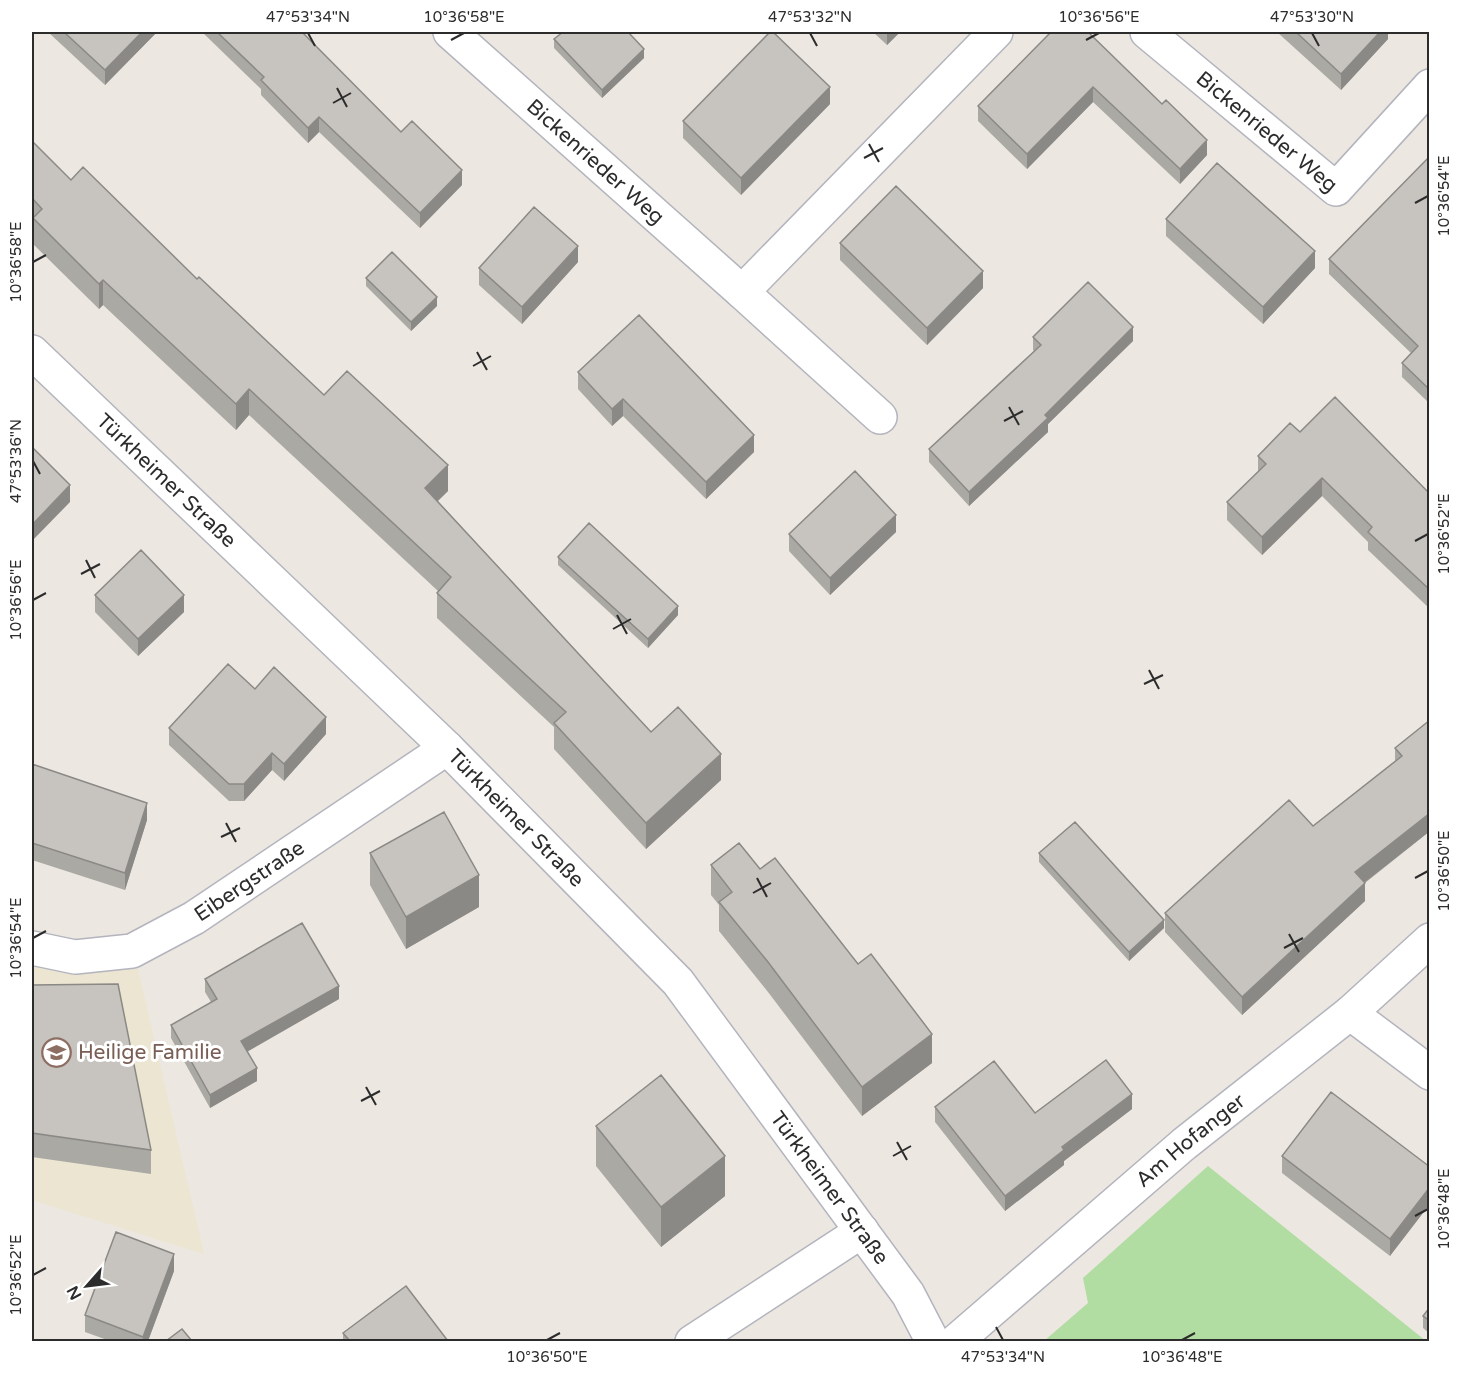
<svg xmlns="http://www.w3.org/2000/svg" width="1461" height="1373" font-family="'Varela Round',sans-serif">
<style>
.education{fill:#ebe5d1}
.garden{fill:#b1dca2}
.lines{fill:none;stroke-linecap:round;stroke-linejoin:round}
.street-casing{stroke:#b3b4be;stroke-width:36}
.street{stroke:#fff;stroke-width:33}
.wall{fill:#aba9a4}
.shaded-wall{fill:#8b8986}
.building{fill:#c7c4bf;stroke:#8b8986;stroke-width:1.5}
.ticks{fill:none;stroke:#2c2c2c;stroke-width:2}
.labels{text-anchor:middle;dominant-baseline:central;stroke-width:6;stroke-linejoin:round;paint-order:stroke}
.street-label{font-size:21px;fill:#2c2c2c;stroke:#fff}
.education-label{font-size:21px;fill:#785e54;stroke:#fff;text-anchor:start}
.neatline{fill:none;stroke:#2c2c2c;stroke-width:2}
.ticks-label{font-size:15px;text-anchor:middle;fill:#2c2c2c}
</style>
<rect width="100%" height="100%" fill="#ece7e0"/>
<path class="education" d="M 32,963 L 73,972 L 138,969 L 204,1254 L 32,1200 Z"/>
<path class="garden" d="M 1208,1166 L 1426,1341 L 1044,1341 L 1088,1303 L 1083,1278 Z"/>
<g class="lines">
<defs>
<g id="street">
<path id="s1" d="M 450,32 L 742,292 L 996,32"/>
<path id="s2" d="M 1147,32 L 1336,189 L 1430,86"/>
<path d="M 742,292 L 880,417"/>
<path id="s3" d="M 32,352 L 447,748 L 678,982 L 908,1294 L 933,1342"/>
<path id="s4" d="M 32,948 L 75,957 L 132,951 L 194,918 L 447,748"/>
<path d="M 1350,1013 L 1430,1073"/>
<path d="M 692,1342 L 862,1231"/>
<path id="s5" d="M 955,1342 L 1184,1144 L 1350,1013 L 1430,940"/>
</g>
</defs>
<use href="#street" class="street-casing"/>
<use href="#street" class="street"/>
</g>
<path class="wall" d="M 48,32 L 157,32 L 105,85 Z
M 202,32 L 302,32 L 401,132 L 462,185 L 420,228 L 319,132 L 308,143 L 261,95 L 261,89 Z
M 873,32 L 900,32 L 887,45 Z
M 1051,32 L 1207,155 L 1180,184 L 1093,102 L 1027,169 L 978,121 L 978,106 Z
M 1277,32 L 1388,32 L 1388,39 L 1341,90 Z
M 554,39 L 644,58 L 602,98 L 554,48 Z
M 830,104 L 741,195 L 683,138 L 683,121 Z
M 32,141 L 71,180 L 197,279 L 324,395 L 448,491 L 438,501 L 651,732 L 721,780 L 646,849 L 554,749 L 554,727 L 437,618 L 437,593 L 438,591 L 249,415 L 236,430 L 103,305 L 99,309 L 33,244 L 33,226 L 32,224 Z
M 1430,156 L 1430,404 L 1402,377 L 1402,363 L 1411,353 L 1329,274 L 1329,259 Z
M 1166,219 L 1315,268 L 1263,324 L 1166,236 Z
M 840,243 L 983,288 L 927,345 L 840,260 Z
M 578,262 L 522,324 L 479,285 L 479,268 Z
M 366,278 L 437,306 L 411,331 L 366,286 Z
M 1033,337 L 1133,341 L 1048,424 L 1048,432 L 969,506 L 929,462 L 929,449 L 1034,351 L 1033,350 Z
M 578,372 L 754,452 L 706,499 L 623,416 L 612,426 L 578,389 Z
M 1300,432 L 1430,494 L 1430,609 L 1368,550 L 1368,542 L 1322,496 L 1262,555 L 1227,520 L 1227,502 L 1258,472 L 1258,456 Z
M 896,532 L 830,595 L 789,551 L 789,534 Z
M 558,557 L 678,615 L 648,648 L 558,565 Z
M 95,595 L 184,612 L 138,656 L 95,612 Z
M 255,689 L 326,734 L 284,781 L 272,770 L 244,801 L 229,801 L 169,745 L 169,728 Z
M 1430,720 L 1430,831 L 1365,883 L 1365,901 L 1242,1015 L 1165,932 L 1165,913 L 1313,826 L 1395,761 L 1395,748 Z
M 32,764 L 147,820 L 125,890 L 32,860 Z
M 370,853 L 479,907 L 406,949 L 370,885 Z
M 1039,853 L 1164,928 L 1129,961 L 1039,862 Z
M 711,865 L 760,869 L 932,1063 L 862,1116 L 768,992 L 719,931 L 719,905 L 711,895 Z
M 205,979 L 339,999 L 247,1052 L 257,1081 L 210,1108 L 171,1038 L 171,1025 L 211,1002 L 205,992 Z
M 32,985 L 151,1150 L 151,1174 L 32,1157 Z
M 935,1107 L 1035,1113 L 1132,1109 L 1064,1161 L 1064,1165 L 1005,1211 L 935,1122 Z
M 596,1126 L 725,1196 L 661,1247 L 596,1166 Z
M 1282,1156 L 1430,1167 L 1390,1256 L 1282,1173 Z
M 174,1271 L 148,1341 L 110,1341 L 85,1332 L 85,1315 Z
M 1430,1307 L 1430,1334 L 1423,1328 L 1423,1316 Z
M 343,1333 L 448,1341 L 343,1341 Z"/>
<path class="shaded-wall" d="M 142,32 L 157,32 L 105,85 L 105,70 Z
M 887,32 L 900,32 L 887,45 Z
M 1380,32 L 1388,32 L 1388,39 L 1341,90 L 1341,74 Z
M 644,49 L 644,58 L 602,98 L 602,90 Z
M 830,87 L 830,104 L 741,195 L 741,178 Z
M 1093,87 L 1093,102 L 1027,169 L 1027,154 Z
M 319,117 L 319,132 L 308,143 L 308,128 Z
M 1207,140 L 1207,155 L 1180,184 L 1180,169 Z
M 462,170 L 462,185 L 420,228 L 420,213 Z
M 578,246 L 578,262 L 522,324 L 522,307 Z
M 1315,251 L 1315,268 L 1263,324 L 1263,307 Z
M 983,271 L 983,288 L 927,345 L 927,328 Z
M 103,280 L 103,305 L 99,309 L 99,284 Z
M 437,297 L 437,306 L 411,331 L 411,322 Z
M 1133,327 L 1133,341 L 1048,424 L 1048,432 L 969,506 L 969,492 L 1045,415 Z
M 249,389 L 249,415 L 236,430 L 236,404 Z
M 623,399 L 623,416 L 612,426 L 612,409 Z
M 754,435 L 754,452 L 706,499 L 706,482 Z
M 448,465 L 448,491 L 425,513 L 425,488 Z
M 1322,478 L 1322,496 L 1262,555 L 1262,537 Z
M 70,485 L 70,502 L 32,541 L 32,525 Z
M 896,515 L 896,532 L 830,595 L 830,578 Z
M 184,595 L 184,612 L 138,656 L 138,639 Z
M 678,606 L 678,615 L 648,648 L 648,639 Z
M 326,717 L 326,734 L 284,781 L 284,764 Z
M 272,753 L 272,770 L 244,801 L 244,784 Z
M 721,754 L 721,780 L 646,849 L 646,823 Z
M 147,803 L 147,820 L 125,890 L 125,873 Z
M 1430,813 L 1430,831 L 1355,890 L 1355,872 Z
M 479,875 L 479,907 L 406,949 L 406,917 Z
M 1365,883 L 1365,901 L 1242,1015 L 1242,997 Z
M 1164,920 L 1164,928 L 1129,961 L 1129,952 Z
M 339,986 L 339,999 L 241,1055 L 241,1041 Z
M 932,1034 L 932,1063 L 862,1116 L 862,1087 Z
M 257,1068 L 257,1081 L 210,1108 L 210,1095 Z
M 1132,1094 L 1132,1109 L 1064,1161 L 1064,1165 L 1005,1211 L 1005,1196 L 1062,1147 Z
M 725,1156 L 725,1196 L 661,1247 L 661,1207 Z
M 1430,1187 L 1430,1204 L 1390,1256 L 1390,1239 Z
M 174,1254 L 174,1271 L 148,1341 L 143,1341 L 143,1337 Z"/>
<path class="building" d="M 64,32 L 142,32 L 105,70 Z
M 217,32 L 302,32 L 401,132 L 412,121 L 462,170 L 420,213 L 319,117 L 308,128 L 261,80 L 264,77 Z
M 563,32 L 628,32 L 644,49 L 602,90 L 554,39 Z
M 770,32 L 773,32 L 830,87 L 741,178 L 683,121 Z
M 1051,32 L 1088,32 L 1162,104 L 1166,100 L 1207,140 L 1180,169 L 1093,87 L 1027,154 L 978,106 Z
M 1296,32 L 1380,32 L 1341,74 Z
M 32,141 L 71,180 L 83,167 L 197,279 L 199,277 L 324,395 L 347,371 L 448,465 L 425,488 L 651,732 L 678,707 L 721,754 L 646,823 L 554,723 L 566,712 L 437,593 L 451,577 L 249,389 L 236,404 L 103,280 L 99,284 L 33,218 L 42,209 L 32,198 Z
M 1430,156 L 1430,390 L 1402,363 L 1418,346 L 1329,259 Z
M 1217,163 L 1315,251 L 1263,307 L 1166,219 Z
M 896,186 L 983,271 L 927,328 L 840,243 Z
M 534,207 L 578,246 L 522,307 L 479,268 Z
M 392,252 L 437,297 L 411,322 L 366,278 Z
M 1088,282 L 1133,327 L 1045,415 L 1048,418 L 969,492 L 929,449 L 1041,345 L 1033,337 Z
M 639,315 L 754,435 L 706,482 L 623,399 L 612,409 L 578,372 Z
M 1335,397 L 1430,494 L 1430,590 L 1368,532 L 1372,527 L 1322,478 L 1262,537 L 1227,502 L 1266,464 L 1258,456 L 1290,423 L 1300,432 Z
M 32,447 L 70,485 L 32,525 Z
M 855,471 L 896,515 L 830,578 L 789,534 Z
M 589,523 L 678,606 L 648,639 L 558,557 Z
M 141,550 L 184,595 L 138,639 L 95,595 Z
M 228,664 L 255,689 L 274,667 L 326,717 L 284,764 L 272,753 L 244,784 L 229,784 L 169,728 Z
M 1430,720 L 1430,813 L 1355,872 L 1365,883 L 1242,997 L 1165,913 L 1289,800 L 1313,826 L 1402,756 L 1395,748 Z
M 32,764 L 147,803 L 125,873 L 32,843 Z
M 444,812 L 479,875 L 406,917 L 370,853 Z
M 1075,822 L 1164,920 L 1129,952 L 1039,853 Z
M 739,843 L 760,869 L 775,858 L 858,964 L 871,954 L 932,1034 L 862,1087 L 768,962 L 719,902 L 732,892 L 711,865 Z
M 302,923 L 339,986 L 241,1041 L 257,1068 L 210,1095 L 171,1025 L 217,999 L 205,979 Z
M 118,984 L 151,1150 L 32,1133 L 32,985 Z
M 1106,1060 L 1132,1094 L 1062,1147 L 1064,1150 L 1005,1196 L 935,1107 L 994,1061 L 1035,1113 Z
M 661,1075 L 725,1156 L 661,1207 L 596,1126 Z
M 1331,1092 L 1430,1167 L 1430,1187 L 1390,1239 L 1282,1156 Z
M 116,1232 L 174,1254 L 143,1337 L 85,1315 Z
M 406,1286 L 448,1341 L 350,1341 L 343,1333 Z
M 1430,1307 L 1430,1321 L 1423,1316 Z
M 182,1329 L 192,1341 L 166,1341 Z"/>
<path class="ticks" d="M 308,33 L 315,46M 810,33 L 817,46M 1312,33 L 1319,46M 451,40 L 464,33M 1086,40 L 1099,33M 337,88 L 347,107M 333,103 L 351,93M 869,144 L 879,162M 864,158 L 883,148M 1415,203 L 1428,196M 33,262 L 46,255M 477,352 L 487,370M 473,366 L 491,356M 1009,407 L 1019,425M 1004,421 L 1023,411M 33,461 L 40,474M 1415,541 L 1428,534M 86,560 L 95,578M 81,574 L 100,564M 33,600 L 46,593M 617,615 L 627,634M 613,629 L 631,619M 1149,670 L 1159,689M 1144,684 L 1163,675M 226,823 L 236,842M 221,837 L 240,828M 757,878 L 767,897M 1415,878 L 1428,871M 753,893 L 771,883M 1289,934 L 1299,952M 33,938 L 46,931M 1284,948 L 1303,938M 366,1087 L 376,1105M 361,1101 L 380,1091M 897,1142 L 907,1160M 893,1156 L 911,1146M 1415,1216 L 1428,1209M 33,1275 L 46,1268M 996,1327 L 1003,1340M 547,1340 L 560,1333M 1182,1340 L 1195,1333"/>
<defs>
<symbol id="school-ring" viewBox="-11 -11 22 22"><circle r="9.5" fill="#fff" stroke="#8d6e63" stroke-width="1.5"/><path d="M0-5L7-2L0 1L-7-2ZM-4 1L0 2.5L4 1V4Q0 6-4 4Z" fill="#8d6e63"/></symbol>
</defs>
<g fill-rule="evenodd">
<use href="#school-ring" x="40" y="1036" width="33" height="33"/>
</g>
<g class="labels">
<g class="street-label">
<text stroke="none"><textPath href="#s2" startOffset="156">Bickenrieder Weg</textPath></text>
<text stroke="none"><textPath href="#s1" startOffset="195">Bickenrieder Weg</textPath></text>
<text stroke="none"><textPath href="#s3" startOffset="186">Türkheimer Straße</textPath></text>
<text stroke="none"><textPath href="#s3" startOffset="672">Türkheimer Straße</textPath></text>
<text stroke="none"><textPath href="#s4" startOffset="238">Eibergstraße</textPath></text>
<text stroke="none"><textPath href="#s5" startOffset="310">Am Hofanger</textPath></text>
<text stroke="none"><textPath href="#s3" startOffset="1158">Türkheimer Straße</textPath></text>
</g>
<g class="education-label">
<text x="78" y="1052">Heilige Familie</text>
</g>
</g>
<rect width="1461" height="1373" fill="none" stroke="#ffffff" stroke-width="66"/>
<g transform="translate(87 1286) rotate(242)" stroke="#ffffff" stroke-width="4.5" paint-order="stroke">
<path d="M0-4.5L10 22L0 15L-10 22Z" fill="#2c2c2c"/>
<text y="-9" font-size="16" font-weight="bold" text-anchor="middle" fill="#2c2c2c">N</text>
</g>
<rect x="33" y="33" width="1395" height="1307" class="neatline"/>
<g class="ticks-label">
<text x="308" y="22">47°53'34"N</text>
<text x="464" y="22">10°36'58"E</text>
<text x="810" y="22">47°53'32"N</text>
<text x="1099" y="22">10°36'56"E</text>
<text x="1312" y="22">47°53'30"N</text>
<text transform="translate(1444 196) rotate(-90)" y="5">10°36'54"E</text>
<text transform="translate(16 262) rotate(-90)" y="5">10°36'58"E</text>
<text transform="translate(16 461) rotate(-90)" y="5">47°53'36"N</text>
<text transform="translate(1444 534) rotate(-90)" y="5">10°36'52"E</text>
<text transform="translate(16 600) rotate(-90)" y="5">10°36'56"E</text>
<text transform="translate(1444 871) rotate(-90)" y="5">10°36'50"E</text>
<text transform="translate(16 938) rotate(-90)" y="5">10°36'54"E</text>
<text transform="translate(1444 1209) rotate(-90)" y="5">10°36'48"E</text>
<text transform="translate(16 1275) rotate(-90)" y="5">10°36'52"E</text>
<text x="547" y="1362">10°36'50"E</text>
<text x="1003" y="1362">47°53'34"N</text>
<text x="1182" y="1362">10°36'48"E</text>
</g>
</svg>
